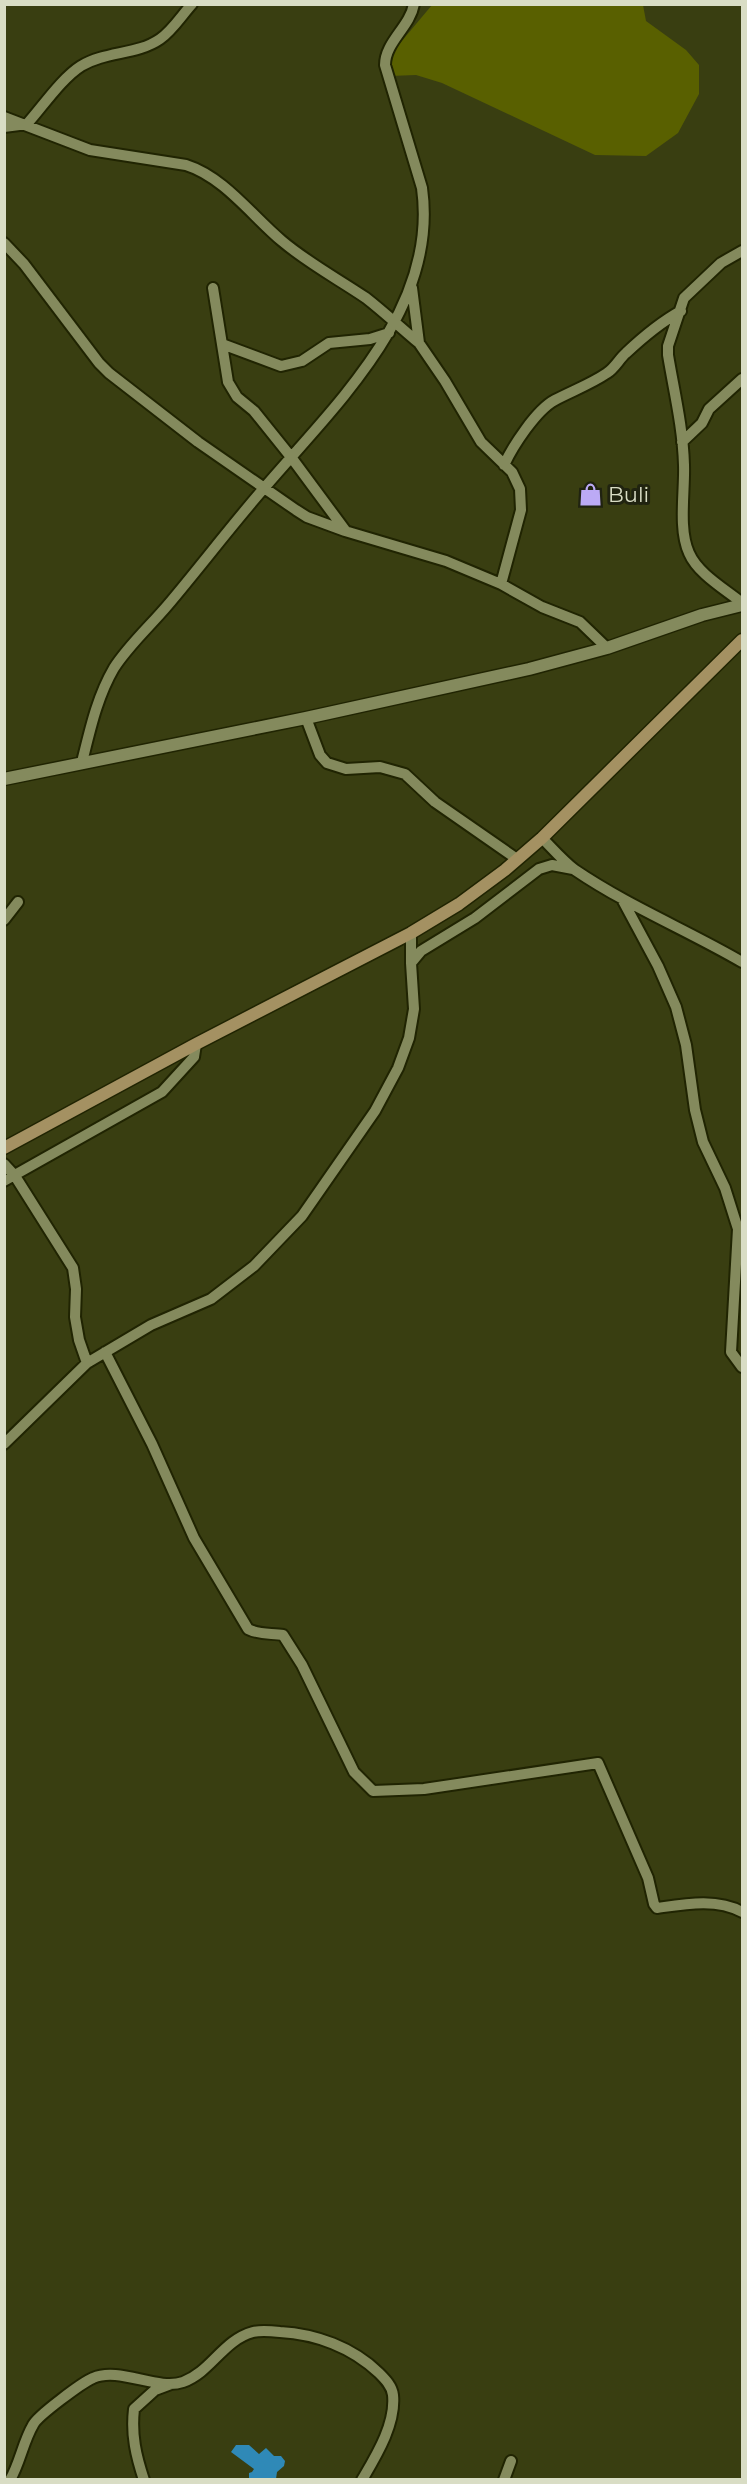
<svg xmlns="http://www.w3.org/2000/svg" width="747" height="2484" font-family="Montserrat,sans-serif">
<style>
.green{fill:#596000}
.water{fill:#2f89b7}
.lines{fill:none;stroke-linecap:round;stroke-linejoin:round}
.minor-casing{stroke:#202402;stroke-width:14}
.tertiary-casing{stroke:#202402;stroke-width:15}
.secondary-casing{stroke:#202402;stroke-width:15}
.minor{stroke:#848a5d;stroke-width:10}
.tertiary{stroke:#848a5d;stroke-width:12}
.secondary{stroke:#a49162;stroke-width:12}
.labels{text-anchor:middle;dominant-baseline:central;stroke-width:6;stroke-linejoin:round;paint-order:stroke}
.poi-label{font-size:21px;fill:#d9ddc5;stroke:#202310;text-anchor:start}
</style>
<rect width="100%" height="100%" fill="#393e11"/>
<path class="green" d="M 432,5 L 643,5 L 646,21 L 686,50 L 699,65 L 699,94 L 678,133 L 646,156 L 595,155 L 442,83 L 416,75 L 390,76 L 390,55 Z"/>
<path class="water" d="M 236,2445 L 249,2445 L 259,2454 L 266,2448 L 274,2456 L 281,2456 L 285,2461 L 284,2466 L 277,2472 L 276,2479 L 249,2479 L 249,2473 L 252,2472 L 254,2469 L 231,2452 Z"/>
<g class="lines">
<defs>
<path id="minor" d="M 4,117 L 90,150 L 186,165 C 224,177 252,216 282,241 C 308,263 338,279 366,298 C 384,312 401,328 419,343
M 4,127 L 27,124 C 43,106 62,78 81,66 C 106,51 137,55 160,39 C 172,31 182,15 192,4
M 4,243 L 24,264 L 99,363 L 109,373 L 198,442 L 296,510 L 307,517 L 345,531 L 446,561 L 501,584 L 542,607 L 580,622 L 607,648
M 742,251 L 721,263 L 684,298 L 668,346 L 668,355 C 674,391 683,428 684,465 C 685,491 678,529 689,553 C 698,574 725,589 742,603
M 213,288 L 228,382 L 237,397 L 254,411 L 291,457 L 345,530
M 412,288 L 419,343 L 445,381 L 481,442 L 512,472 L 520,489 L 521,510 L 501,584
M 222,344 L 281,366 L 302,361 L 329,343 L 370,339 L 389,333
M 682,442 L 702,423 L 709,409 L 742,379
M 504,465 C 513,446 536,410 555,400 C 572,391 591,384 607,373 C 615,368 619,359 626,353 C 643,337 661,322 681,311
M 306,718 L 320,755 L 327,763 L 346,769 L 380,767 L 405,774 L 435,802 L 517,859
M 82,762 C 90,730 97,697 114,668 C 128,646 150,626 167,606 C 200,567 231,526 265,487 C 336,404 439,309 422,188 L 385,65 C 385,42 410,27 414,4
M 542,838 C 552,848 563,861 575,870 C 628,906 687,930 742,962
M 622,899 L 658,966 L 676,1007 L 686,1045 L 695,1110 L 703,1142 L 725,1188 L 738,1229 L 731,1352 L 742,1367
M 4,920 L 18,902
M 411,963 L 421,951 L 475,918 L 539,869 L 552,865 L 573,869
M 4,1164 L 15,1176 L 73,1268 L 76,1289 L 75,1317 L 79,1340 L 87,1363
M 4,1181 L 162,1092 L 194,1057 L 196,1044
M 105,1352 L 152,1444 L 194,1538 L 248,1629 C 259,1635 272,1633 283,1635 L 302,1665 L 354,1772 L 373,1791 L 424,1789 L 598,1763 L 648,1878 L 654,1904 L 657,1908 C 685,1904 717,1898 742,1912
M 4,1444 L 87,1363 L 151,1325 L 211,1299 L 254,1266 L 302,1216 L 375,1111 L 398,1068 L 409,1038 L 414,1009 L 411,963 L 411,933
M 10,2480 C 20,2463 23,2442 33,2425 C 37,2416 83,2382 93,2378 C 119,2366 157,2391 183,2382 C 211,2372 223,2340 253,2332 C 261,2330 271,2331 280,2332 C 316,2334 352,2347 379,2373 C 385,2379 392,2386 393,2395 C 396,2424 376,2456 362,2480
M 144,2480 C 136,2456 131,2435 134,2409 L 155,2390 L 171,2384
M 504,2480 L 511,2461"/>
<path id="tertiary" d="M 4,779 L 306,718 L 529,669 L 607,648 L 702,615 L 742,605"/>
<path id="secondary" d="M 4,1148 L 196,1044 L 411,933 L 459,904 L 505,870 L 542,838 L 742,640"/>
</defs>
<use href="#minor" class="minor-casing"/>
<use href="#tertiary" class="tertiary-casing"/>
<use href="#secondary" class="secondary-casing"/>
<use href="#minor" class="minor"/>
<use href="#tertiary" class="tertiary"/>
<use href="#secondary" class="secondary"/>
</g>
<defs>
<symbol id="shop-bare" viewBox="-9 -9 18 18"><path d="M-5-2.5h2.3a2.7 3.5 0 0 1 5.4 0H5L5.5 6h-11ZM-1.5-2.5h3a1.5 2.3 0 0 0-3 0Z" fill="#bcaaf5" stroke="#202310" stroke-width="2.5" paint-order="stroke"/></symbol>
</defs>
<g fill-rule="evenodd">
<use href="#shop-bare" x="574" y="478" width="33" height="33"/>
</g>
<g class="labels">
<g class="poi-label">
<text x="608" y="494">Buli</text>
</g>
</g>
<rect width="747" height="2484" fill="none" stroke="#d9ddc5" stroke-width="12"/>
</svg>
